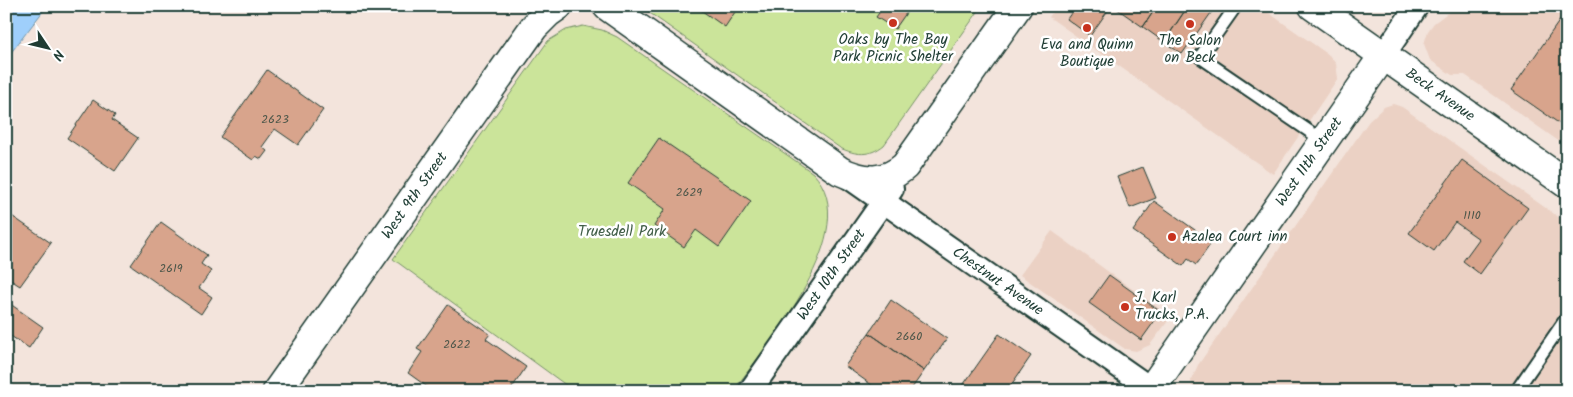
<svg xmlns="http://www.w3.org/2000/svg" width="1573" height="397" font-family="Kalam,sans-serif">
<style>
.built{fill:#ebd1c4}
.green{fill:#cbe49a;stroke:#759067}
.water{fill:#9fcffb;stroke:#6c95ab}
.building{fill:#d8a48c;stroke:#1f3d34}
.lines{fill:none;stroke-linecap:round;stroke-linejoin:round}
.service-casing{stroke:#1f3d34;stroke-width:15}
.minor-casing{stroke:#1f3d34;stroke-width:26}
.secondary-casing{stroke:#1f3d34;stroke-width:31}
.primary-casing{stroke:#1f3d34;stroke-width:31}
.service{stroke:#fff;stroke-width:11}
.minor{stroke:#fff;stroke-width:22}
.secondary{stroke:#fff;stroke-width:28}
.primary{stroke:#fff;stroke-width:28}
.poi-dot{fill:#c8321e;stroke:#fff;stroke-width:2}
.labels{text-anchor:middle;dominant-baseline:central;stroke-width:5;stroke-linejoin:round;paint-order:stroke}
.number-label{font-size:12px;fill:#4d574a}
.poi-label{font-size:15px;fill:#1f3d34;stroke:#fff}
.street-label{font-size:15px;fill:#1f3d34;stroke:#fff}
.park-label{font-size:15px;fill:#415e48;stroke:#fff}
</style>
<rect width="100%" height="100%" fill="#f3e4dc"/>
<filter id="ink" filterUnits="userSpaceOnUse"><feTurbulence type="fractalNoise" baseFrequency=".02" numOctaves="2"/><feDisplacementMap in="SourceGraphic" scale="10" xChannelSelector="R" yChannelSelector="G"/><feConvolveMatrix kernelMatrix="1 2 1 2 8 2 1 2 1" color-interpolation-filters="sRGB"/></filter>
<g filter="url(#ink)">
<path class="built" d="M 1057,6 L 1259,6 L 1329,55 L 1336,64 L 1338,78 L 1273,174 L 1049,17 Z
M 1457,6 L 1567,6 L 1567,147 L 1465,75 L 1452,75 L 1430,60 L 1424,44 L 1428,31 L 1434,23 Z
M 1393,104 L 1402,107 L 1567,223 L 1567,391 L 1193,391 L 1191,381 L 1198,365 L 1369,121 L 1384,107 Z
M 1052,231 L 1171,317 L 1150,345 L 1136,351 L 1125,349 L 1020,275 Z"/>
<path class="green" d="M 640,6 L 982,6 L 884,145 C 869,157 856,155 840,148 Z
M 583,26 L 602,30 L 617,37 L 813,173 C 867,229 766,346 733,391 L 574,391 L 393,259 L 548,41 L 566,30 Z"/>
<path class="water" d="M 6,6 L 47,6 L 6,59 Z"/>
<path class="building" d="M 695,6 L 739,6 L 725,27 Z
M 884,6 L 911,6 L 895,29 L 876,17 Z
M 1076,6 L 1111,6 L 1090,36 L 1067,19 Z
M 1113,6 L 1157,6 L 1143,27 Z
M 1157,6 L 1188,6 L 1164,42 L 1143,27 Z
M 1188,6 L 1216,6 L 1182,54 L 1164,42 Z
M 1567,10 L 1567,129 L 1511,90 Z
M 267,70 L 323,110 L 298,145 L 275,129 L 262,147 L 267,151 L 261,159 L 256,156 L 253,160 L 220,137 Z
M 93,100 L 115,115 L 112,120 L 138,138 L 115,171 L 67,138 Z
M 659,138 L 751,201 L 719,247 L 696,230 L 684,247 L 654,226 L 665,209 L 628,183 Z
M 1462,160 L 1528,208 L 1480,274 L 1463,261 L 1479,239 L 1455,222 L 1434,251 L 1409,233 Z
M 1143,167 L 1156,198 L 1130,208 L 1117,177 Z
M 1154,201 L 1212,242 L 1196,265 L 1188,259 L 1183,266 L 1133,231 Z
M 6,212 L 51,243 L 20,286 L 6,277 Z
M 161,222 L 207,255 L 201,264 L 211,271 L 199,288 L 212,297 L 201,314 L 131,265 Z
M 1109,275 L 1161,312 L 1141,340 L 1089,303 Z
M 891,300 L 947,339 L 924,371 L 869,333 Z
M 6,301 L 43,327 L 29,348 L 6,333 Z
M 448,305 L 490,334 L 486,339 L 526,367 L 510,391 L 433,391 L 408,373 L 422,352 L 417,349 Z
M 869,333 L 924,371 L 910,391 L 880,391 L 845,366 Z
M 999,334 L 1031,356 L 1007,391 L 959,391 Z
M 847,381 L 861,391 L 840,391 Z"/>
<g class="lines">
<defs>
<path id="service" d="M 1236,6 L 1200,57 L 1325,142
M 1516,391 L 1567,317"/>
<g id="minor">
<path d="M 1383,56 L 1417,6"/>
<path id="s1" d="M 847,176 L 1154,391"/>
<path id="s2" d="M 750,391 L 892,189"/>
</g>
<g id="secondary">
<path id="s3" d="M 1150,391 L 1383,56"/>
</g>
<g id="primary">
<path d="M 607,6 L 840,171 C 864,182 885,184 905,166 L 1018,6"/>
<path id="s4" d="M 1313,6 L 1567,184"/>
<path id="s5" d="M 277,391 L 534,27 L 548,13 L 558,6"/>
</g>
</defs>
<use href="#service" class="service-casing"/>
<use href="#minor" class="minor-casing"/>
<use href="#secondary" class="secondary-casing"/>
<use href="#primary" class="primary-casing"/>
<use href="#service" class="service"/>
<use href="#minor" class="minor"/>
<use href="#secondary" class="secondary"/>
<use href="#primary" class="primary"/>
</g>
</g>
<g class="poi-dot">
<circle cx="893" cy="23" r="5"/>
<circle cx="1190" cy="24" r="5"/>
<circle cx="1087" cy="28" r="5"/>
<circle cx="1172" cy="237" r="5"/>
<circle cx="1125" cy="307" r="5"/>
</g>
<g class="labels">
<g class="number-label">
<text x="275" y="119">2623</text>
<text x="689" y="192">2629</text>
<text x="1472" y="215">1110</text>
<text x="171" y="268">2619</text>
<text x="909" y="336">2660</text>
<text x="457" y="344">2622</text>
</g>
<g class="poi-label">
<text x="893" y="40">Oaks by The Bay<tspan x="893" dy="17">Park Picnic Shelter</tspan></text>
<text x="1190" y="41">The Salon<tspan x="1190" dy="17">on Beck</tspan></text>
<text x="1087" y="45">Eva and Quinn<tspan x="1087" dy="17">Boutique</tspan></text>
<text x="1182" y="237" text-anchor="start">Azalea Court inn</text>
<text x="1135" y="298" text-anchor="start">J. Karl<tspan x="1135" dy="17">Trucks, P.A.</tspan></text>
</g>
<g class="street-label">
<text stroke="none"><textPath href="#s4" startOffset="155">Beck Avenue</textPath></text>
<text stroke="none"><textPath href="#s3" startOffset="279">West 11th Street</textPath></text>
<text stroke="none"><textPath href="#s5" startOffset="239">West 9th Street</textPath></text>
<text stroke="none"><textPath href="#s2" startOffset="142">West 10th Street</textPath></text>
<text stroke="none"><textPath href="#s1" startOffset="184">Chestnut Avenue</textPath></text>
</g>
<g class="park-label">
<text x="622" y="232">Truesdell Park</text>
</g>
</g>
<rect width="1573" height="397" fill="none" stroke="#fff" stroke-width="25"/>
<rect x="12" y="12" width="1548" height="372" fill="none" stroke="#1f3d34" stroke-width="2" filter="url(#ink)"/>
<g transform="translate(48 48) rotate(125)" stroke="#ffffff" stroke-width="4" paint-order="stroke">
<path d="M0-4L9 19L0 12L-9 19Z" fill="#1f3d34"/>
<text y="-8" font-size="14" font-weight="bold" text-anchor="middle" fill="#1f3d34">N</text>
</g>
</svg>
